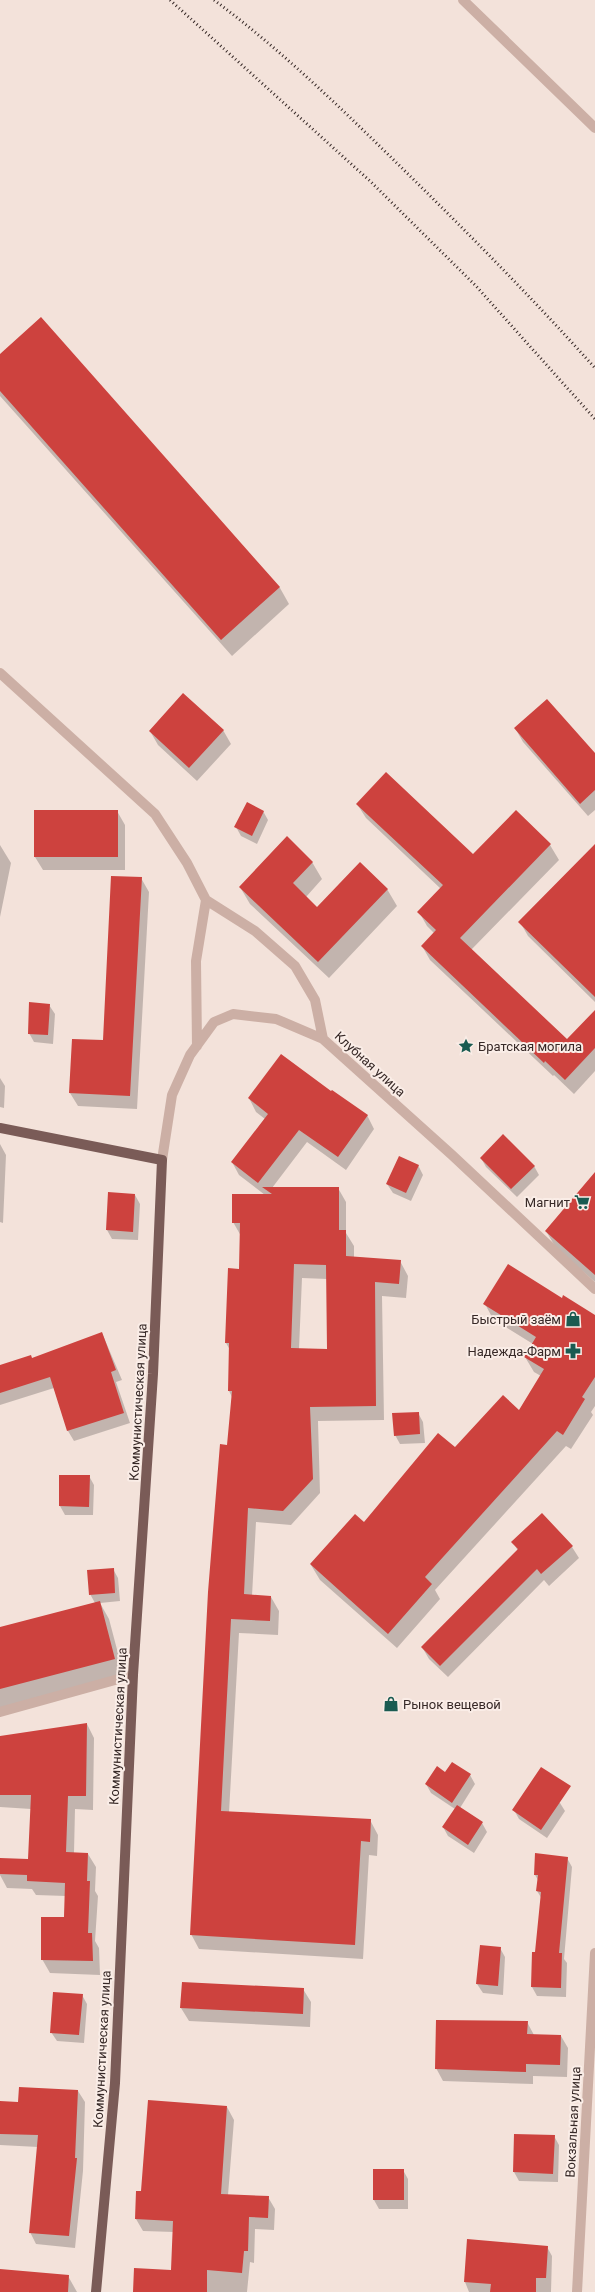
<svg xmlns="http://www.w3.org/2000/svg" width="595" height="2292" font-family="Roboto,sans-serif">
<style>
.shadow{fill:#0003;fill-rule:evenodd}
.building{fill:#cd423e;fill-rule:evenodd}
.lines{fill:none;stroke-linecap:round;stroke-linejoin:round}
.service{stroke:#ccafa5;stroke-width:10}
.minor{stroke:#ccafa5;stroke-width:10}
.primary{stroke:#7a5b57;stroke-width:10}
.rail{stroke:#372927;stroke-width:3;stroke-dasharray:1 3;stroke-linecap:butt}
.labels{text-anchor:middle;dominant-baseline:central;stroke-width:4;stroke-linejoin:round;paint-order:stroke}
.poi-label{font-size:13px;fill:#372927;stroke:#faede7;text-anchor:end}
.street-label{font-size:13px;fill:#372927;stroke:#faede7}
</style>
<rect width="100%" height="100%" fill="#f3e2da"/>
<path class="shadow" d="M 41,319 L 280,588 L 289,604 L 232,656 L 0,396 L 0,355 Z
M 515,728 L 595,754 L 595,810 L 588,816 L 523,742 Z
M 223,730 L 231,744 L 197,781 L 158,745 L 150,731 Z
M 357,804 L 474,855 L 516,812 L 550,845 L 559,860 L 471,950 L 567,1041 L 595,1011 L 595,1071 L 574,1094 L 554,1075 L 553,1076 L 430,960 L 422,946 L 434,933 L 427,926 L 419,912 L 441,889 L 366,818 Z
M 35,811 L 117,811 L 125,825 L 125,870 L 43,870 L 35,857 Z
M 263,811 L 268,820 L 257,844 L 241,836 L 236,827 Z
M 0,845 L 11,863 L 0,917 Z
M 595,846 L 595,1002 L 528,936 L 520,922 Z
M 312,862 L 322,879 L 306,897 L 317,908 L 387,889 L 397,906 L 329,978 L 250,904 L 240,887 Z
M 141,878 L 149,892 L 137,1109 L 78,1106 L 70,1093 L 104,1041 Z
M 49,1005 L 55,1014 L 53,1044 L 34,1042 L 29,1033 Z
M 0,1078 L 5,1086 L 4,1108 L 0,1107 Z
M 331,1093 L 367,1115 L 374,1129 L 346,1170 L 307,1142 L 272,1188 L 338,1188 L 346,1202 L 346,1233 L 354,1246 L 354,1257 L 400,1261 L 408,1276 L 406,1298 L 382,1296 L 384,1420 L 318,1421 L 320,1493 L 291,1525 L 256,1522 L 252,1596 L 271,1597 L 279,1611 L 278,1635 L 239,1633 L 229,1813 L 370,1820 L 378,1835 L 377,1856 L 369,1855 L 363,1959 L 199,1949 L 191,1934 L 232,1397 L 229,1391 L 230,1350 L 226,1343 L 240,1270 L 241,1236 L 233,1222 L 265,1195 L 239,1175 L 232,1162 L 265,1119 L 256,1112 L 249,1098 ZM 302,1278 L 327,1279 L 328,1350 L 299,1349 Z
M 0,1144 L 6,1155 L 3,1223 L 0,1222 Z
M 481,1158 L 534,1166 L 539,1175 L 517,1197 L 486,1167 Z
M 418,1165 L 423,1175 L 411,1201 L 393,1193 L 387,1184 Z
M 595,1174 L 595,1282 L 556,1248 L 546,1231 Z
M 135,1195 L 140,1204 L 138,1240 L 112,1239 L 107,1230 Z
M 562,1299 L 595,1316 L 595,1406 L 591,1412 L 593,1415 L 571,1449 L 566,1446 L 435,1590 L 440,1599 L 397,1648 L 320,1580 L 311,1565 L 456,1448 L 519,1411 L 541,1376 L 534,1372 L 525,1357 L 533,1344 L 493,1319 L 485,1304 Z
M 102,1333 L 122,1380 L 116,1382 L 130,1423 L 74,1441 L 68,1431 L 54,1388 L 0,1405 L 0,1366 L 32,1359 Z
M 418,1413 L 423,1422 L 425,1443 L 400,1444 L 395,1435 Z
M 89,1476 L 94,1485 L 93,1515 L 65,1515 L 60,1506 Z
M 513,1542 L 572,1547 L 579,1558 L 549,1586 L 544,1580 L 448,1677 L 429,1659 L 422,1647 L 518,1551 Z
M 113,1569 L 118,1578 L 120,1601 L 100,1603 L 109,1619 L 124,1676 L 0,1709 L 0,1628 L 95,1603 L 90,1594 Z
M 87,1724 L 94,1738 L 93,1810 L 75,1809 L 74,1853 L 88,1854 L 96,1867 L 95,1891 L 98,1896 L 95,1941 L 99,1948 L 100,1975 L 50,1973 L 42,1959 L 64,1918 L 66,1896 L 36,1895 L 32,1889 L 7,1888 L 0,1875 L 0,1859 L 29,1860 L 31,1809 L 0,1807 L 0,1737 Z
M 445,1773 L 470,1775 L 475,1784 L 460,1808 L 482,1823 L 487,1832 L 474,1853 L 448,1836 L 443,1827 L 455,1809 L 431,1793 L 426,1784 Z
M 520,1801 L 560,1803 L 565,1811 L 547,1838 L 519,1819 L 514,1810 Z
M 567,1858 L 572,1867 L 564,1959 L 567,1963 L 566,1997 L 537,1996 L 532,1987 L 542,1899 L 537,1891 L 538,1880 L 535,1875 Z
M 500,1948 L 505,1957 L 503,1995 L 483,1993 L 477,1984 Z
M 183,1983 L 303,1989 L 311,2002 L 310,2027 L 189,2021 L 181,2008 Z
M 82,1995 L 87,2004 L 84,2043 L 57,2041 L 51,2032 Z
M 527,2022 L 534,2035 L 561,2036 L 568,2048 L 567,2077 L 533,2076 L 533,2084 L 443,2081 L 436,2068 Z
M 78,2091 L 85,2102 L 83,2171 L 75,2248 L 36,2244 L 30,2232 L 38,2147 L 0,2145 L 0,2102 L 19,2103 Z
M 227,2107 L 234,2120 L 228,2195 L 268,2197 L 275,2209 L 274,2230 L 255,2229 L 254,2263 L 250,2262 L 247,2292 L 134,2292 L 172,2271 L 174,2232 L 143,2231 L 136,2219 L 137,2192 L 142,2192 Z
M 515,2135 L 554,2136 L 559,2145 L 558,2182 L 519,2181 L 514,2172 Z
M 403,2170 L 408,2179 L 408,2209 L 379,2209 L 374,2200 Z
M 468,2240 L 547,2247 L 552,2256 L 551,2292 L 469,2292 L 465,2282 Z
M 0,2270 L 68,2276 L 77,2292 L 0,2292 Z"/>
<path class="building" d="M 41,317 L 280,587 L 221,640 L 0,391 L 0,354 Z
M 183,693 L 224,730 L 189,768 L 149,731 Z
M 547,699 L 595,753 L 595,790 L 580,804 L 514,728 Z
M 386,772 L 473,854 L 516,810 L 551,844 L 460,938 L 567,1039 L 595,1010 L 595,1048 L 565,1080 L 545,1061 L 544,1063 L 421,946 L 436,930 L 417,912 L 443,885 L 356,804 Z
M 247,802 L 264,811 L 252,836 L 234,827 Z
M 34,810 L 118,810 L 118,857 L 34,857 Z
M 287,836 L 313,862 L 293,883 L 317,907 L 360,862 L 388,889 L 318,962 L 239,887 Z
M 595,844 L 595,997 L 518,922 Z
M 111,876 L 142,877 L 130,1096 L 69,1093 L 72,1039 L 103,1040 Z
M 29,1002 L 50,1004 L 48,1035 L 28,1034 Z
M 281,1054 L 331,1091 L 332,1090 L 368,1115 L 338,1157 L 299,1130 L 258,1183 L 231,1162 L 268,1114 L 248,1098 Z
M 503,1134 L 535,1166 L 511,1189 L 480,1158 Z
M 399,1156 L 419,1165 L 406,1193 L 386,1184 Z
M 595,1172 L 595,1275 L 545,1231 Z
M 262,1187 L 339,1187 L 339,1230 L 346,1230 L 346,1256 L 401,1260 L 399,1284 L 375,1282 L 376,1406 L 310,1407 L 313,1479 L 283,1511 L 248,1508 L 244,1594 L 271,1596 L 270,1621 L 231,1619 L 221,1811 L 371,1819 L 370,1842 L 361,1841 L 355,1945 L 190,1935 L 208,1592 L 220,1444 L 227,1445 L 232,1391 L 228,1391 L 229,1343 L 225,1343 L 228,1268 L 239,1269 L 240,1223 L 232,1223 L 232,1194 L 272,1194 ZM 294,1264 L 326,1265 L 327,1349 L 291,1348 Z
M 108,1192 L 135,1194 L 133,1232 L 106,1230 Z
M 508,1264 L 562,1298 L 563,1295 L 595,1315 L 595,1377 L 582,1397 L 585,1399 L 563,1435 L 557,1431 L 425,1577 L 432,1584 L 388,1634 L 310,1564 L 355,1514 L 364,1522 L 438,1433 L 455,1447 L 503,1395 L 519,1410 L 544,1369 L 524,1357 L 536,1337 L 483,1304 Z
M 102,1332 L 116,1370 L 111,1372 L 124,1413 L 67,1431 L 50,1377 L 0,1393 L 0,1365 L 31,1355 L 32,1358 Z
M 419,1412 L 420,1434 L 394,1436 L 392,1413 Z
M 59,1475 L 90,1475 L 89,1507 L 59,1506 Z
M 542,1513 L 573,1546 L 541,1574 L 537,1569 L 440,1666 L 421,1647 L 518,1549 L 511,1542 Z
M 114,1568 L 115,1593 L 89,1595 L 87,1570 Z
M 100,1601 L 115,1659 L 0,1689 L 0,1627 Z
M 87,1723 L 86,1796 L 68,1796 L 66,1852 L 88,1853 L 87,1881 L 90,1881 L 88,1933 L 92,1933 L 93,1961 L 41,1960 L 41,1917 L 64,1917 L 65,1883 L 27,1881 L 27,1875 L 0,1874 L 0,1858 L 28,1859 L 31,1795 L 0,1795 L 0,1736 Z
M 452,1762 L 471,1774 L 452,1803 L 425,1784 L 437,1766 L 445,1772 Z
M 541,1767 L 571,1786 L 541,1830 L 512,1810 Z
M 457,1805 L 483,1822 L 468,1845 L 442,1827 Z
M 535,1853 L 568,1857 L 559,1953 L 562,1953 L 561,1988 L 531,1987 L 532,1952 L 535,1952 L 541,1892 L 536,1891 L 538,1875 L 534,1875 Z
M 480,1945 L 501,1947 L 498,1986 L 476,1984 Z
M 182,1982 L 304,1988 L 303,2014 L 180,2008 Z
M 53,1992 L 83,1994 L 79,2035 L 50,2033 Z
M 436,2020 L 528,2021 L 527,2034 L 561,2035 L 560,2065 L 526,2064 L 526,2072 L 435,2069 Z
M 19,2087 L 78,2090 L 75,2158 L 77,2158 L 69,2236 L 29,2233 L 38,2135 L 0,2134 L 0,2101 L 18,2102 Z
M 148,2100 L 227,2106 L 221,2194 L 269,2196 L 268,2218 L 249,2217 L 248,2251 L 244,2251 L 242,2273 L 207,2270 L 207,2292 L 133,2292 L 134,2268 L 171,2270 L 173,2221 L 135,2219 L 136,2191 L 141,2191 Z
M 514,2134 L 555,2135 L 553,2174 L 513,2172 Z
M 373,2169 L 404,2169 L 404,2200 L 373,2200 Z
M 467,2239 L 548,2246 L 546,2278 L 536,2278 L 536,2292 L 490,2292 L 491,2284 L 464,2282 Z
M 0,2269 L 69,2275 L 68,2292 L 0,2292 Z"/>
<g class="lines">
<path class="service" d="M 463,0 L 595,128"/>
<path class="minor" d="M 0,673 L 155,814 L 187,863 L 206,900 L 255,931 L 295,966 L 315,1000 L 323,1039
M 197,1046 L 196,961 L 206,900
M 162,1160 L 172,1095 L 190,1055 L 214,1022 L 233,1014 L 276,1019 L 323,1039 L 452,1155 L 595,1289
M 0,1712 L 133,1675
M 577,2292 L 595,1953"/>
<path class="primary" d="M 0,1128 L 162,1160 L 153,1374 L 133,1675 L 115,2083 L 96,2292"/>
<path class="rail" d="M 170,0 L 370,181 L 476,286 L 595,419
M 214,0 C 284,52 346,113 408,174 C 472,237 535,301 595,368"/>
</g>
<defs>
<symbol id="sight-bare" viewBox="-9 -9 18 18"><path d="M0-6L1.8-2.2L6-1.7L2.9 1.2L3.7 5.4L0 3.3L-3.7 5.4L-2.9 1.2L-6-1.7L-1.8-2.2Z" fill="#1a5b51" stroke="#faede7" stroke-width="2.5" paint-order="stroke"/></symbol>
<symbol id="supermarket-bare" viewBox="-9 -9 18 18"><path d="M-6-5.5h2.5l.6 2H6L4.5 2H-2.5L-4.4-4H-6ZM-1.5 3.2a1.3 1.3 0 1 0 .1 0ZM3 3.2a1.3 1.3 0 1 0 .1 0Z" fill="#1a5b51" stroke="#faede7" stroke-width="2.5" paint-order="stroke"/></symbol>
<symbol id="shop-bare" viewBox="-9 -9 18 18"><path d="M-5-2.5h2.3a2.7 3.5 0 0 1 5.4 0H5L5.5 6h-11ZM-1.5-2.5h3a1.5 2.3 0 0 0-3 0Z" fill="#1a5b51" stroke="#faede7" stroke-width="2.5" paint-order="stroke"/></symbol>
<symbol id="pharmacy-bare" viewBox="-9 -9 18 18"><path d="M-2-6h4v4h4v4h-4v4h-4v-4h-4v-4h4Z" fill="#1a5b51" stroke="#faede7" stroke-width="2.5" paint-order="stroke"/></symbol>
</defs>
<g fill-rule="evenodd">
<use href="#sight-bare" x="455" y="1035" width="22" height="22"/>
<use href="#supermarket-bare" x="571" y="1191" width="22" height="22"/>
<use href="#shop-bare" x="562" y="1308" width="22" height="22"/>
<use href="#pharmacy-bare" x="562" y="1340" width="22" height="22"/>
<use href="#shop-bare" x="380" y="1693" width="22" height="22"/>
</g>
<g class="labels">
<g class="poi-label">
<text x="478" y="1046" text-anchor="start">Братская могила</text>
<text x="570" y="1202">Магнит</text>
<text x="561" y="1319">Быстрый заём</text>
<text x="561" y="1351">Надежда-Фарм</text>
<text x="403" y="1704" text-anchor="start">Рынок вещевой</text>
</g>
<g class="street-label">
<text transform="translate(370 1064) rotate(42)">Клубная улица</text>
<text transform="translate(138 1402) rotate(-87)">Коммунистическая улица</text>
<text transform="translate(118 1726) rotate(-87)">Коммунистическая улица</text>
<text transform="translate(102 2049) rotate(-87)">Коммунистическая улица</text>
<text transform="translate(573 2122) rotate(-87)">Вокзальная улица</text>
</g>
</g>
</svg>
